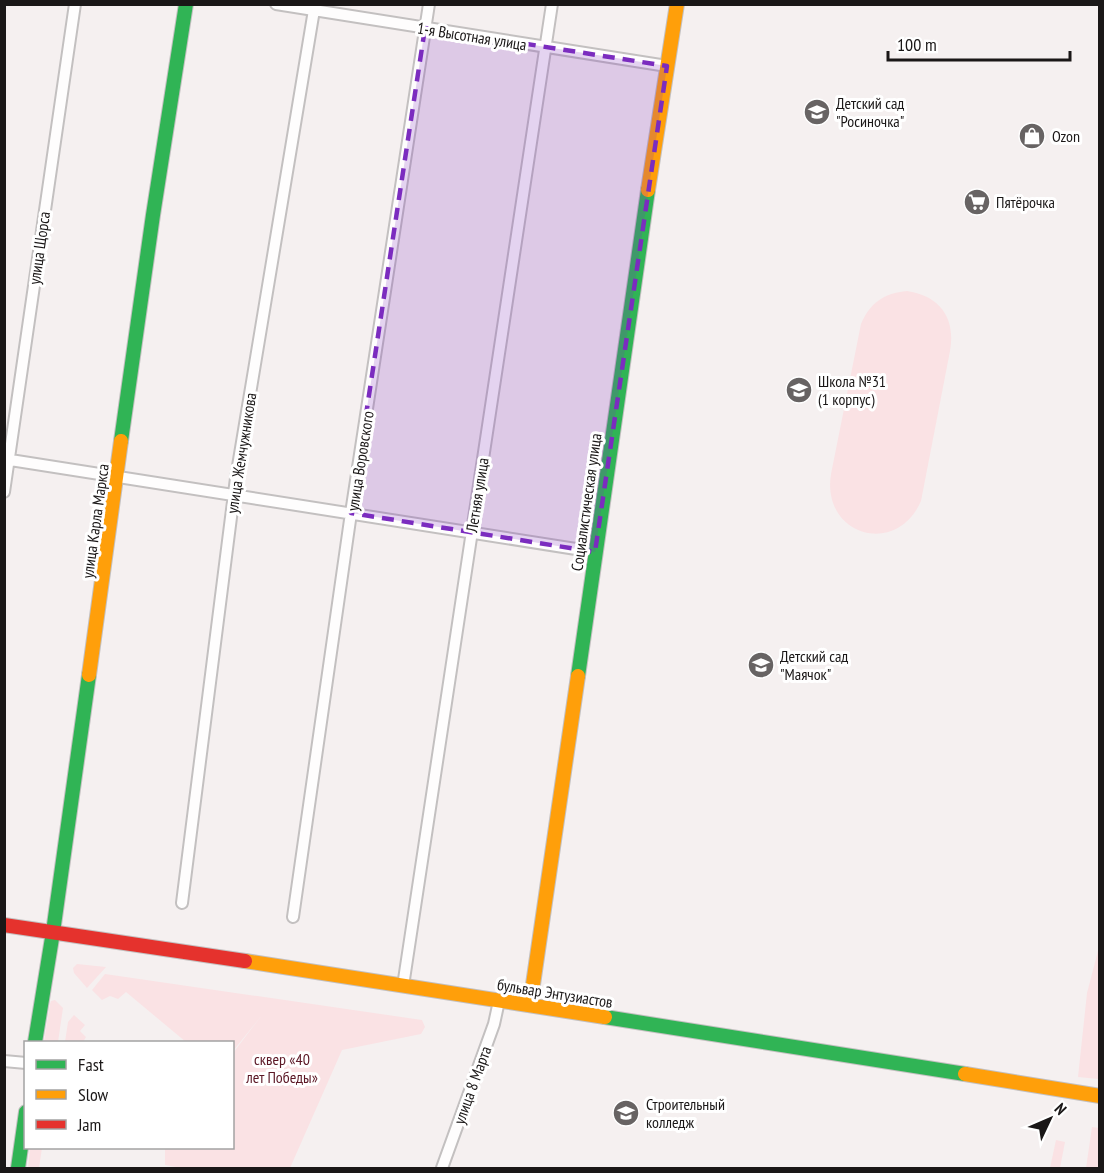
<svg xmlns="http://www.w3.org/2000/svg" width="1104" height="1173" font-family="'PT Sans Narrow',sans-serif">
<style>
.green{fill:#fae2e4}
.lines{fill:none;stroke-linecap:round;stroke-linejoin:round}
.street-casing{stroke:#c3c0c0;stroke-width:14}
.fast-casing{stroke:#c3c0c0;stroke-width:16}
.slow-casing{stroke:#c3c0c0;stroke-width:16}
.jam-casing{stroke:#c3c0c0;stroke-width:16}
.street{stroke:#fefdfd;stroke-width:10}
.fast{stroke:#30b455;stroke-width:14}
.slow{stroke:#ff9f0a;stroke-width:14}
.jam{stroke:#e5322d;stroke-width:14}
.marked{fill:#7b2cbf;fill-opacity:0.2;stroke:#7b2cbf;stroke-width:4.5;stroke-dasharray:12 8;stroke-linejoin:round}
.labels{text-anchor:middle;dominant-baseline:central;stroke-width:6;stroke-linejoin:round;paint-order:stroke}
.street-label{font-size:16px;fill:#1a1717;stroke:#fff}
.poi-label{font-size:16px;fill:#1a1717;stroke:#fff;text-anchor:start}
.park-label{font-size:16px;fill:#5b1725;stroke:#fff}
</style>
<rect width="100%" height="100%" fill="#f5f0f0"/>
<path class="green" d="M 907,291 C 940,296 956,318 950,351 L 921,501 C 896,558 821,535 831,474 L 861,324 C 870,303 884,293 907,291 Z
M 1099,947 L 1100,1079 L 1098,1079 L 1078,1077 L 1087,993 Z
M 77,964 L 106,967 L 87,988 L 74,973 L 73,968 Z
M 105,974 L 422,1020 L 425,1027 L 421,1034 L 342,1050 L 290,1168 L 181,1168 L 165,1165 L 165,1148 L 232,1148 L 233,1053 L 262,1015 L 233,1051 L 232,1042 L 186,1042 L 126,992 L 118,999 L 110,996 L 102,1000 L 92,990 Z
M 55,1000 L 63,1008 L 58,1042 L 44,1042 L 50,1004 L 51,1001 Z
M 74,1015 L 85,1025 L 80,1031 L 86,1037 L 83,1042 L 65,1042 L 68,1022 Z
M 1092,1127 L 1099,1128 L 1098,1168 L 1086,1168 Z
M 1056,1140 L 1065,1142 L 1060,1168 L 1050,1168 Z
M 30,1148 L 42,1148 L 39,1168 L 28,1168 Z"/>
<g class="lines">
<defs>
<path id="street" d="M 276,4 L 667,66
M 4,459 L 595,552
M 4,492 L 75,4
M 182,903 L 236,478 L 315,4
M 293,917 L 351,513 L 429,4
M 403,986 L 552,4
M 4,1061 L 26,1063
M 442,1168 L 494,1024 L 499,1001"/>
<path id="fast" d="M 121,441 L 153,215 L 186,4
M 578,676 L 648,190
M 605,1017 L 965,1074
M 35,1042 L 53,932 L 89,675
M 18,1168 L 26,1112"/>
<path id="slow" d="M 648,190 L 677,4
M 89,675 L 121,441
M 245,961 L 605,1017
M 530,1005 L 578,676
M 965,1074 L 1100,1096"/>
<path id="jam" d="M 4,925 L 245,961"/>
</defs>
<use href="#street" class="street-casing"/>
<use href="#fast" class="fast-casing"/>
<use href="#slow" class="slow-casing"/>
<use href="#jam" class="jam-casing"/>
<use href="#street" class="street"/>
<use href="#fast" class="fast"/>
<use href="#slow" class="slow"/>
<use href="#jam" class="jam"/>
</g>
<path class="marked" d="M 425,28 L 667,66 L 595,552 L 351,513 Z"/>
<defs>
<symbol id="school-disc" viewBox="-11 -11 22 22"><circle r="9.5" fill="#676363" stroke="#fff"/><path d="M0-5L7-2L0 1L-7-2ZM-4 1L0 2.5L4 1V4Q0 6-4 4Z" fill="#fff"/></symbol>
<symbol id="shop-disc" viewBox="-11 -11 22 22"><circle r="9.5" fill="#676363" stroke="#fff"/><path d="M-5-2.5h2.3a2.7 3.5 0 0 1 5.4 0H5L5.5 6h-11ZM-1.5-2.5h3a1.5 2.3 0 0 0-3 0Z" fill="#fff"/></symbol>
<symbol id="supermarket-disc" viewBox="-11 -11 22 22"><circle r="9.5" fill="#676363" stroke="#fff"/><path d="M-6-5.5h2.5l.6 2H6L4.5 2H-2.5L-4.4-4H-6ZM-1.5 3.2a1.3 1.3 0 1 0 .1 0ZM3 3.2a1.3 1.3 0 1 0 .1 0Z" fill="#fff"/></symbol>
<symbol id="university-disc" viewBox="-11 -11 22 22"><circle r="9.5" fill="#676363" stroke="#fff"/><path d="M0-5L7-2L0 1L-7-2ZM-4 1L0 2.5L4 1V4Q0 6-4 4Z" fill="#fff"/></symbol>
</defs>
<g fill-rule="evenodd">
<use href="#school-disc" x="802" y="97" width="30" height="30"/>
<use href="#shop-disc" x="1017" y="121" width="30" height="30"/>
<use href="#supermarket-disc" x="962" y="187" width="30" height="30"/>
<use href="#school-disc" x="784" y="375" width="30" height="30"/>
<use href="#school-disc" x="746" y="650" width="30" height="30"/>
<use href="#university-disc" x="611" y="1098" width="30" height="30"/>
</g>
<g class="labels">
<g class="street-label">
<text transform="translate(472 36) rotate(9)">1-я Высотная улица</text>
<text transform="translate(39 248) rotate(-82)">улица Щорса</text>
<text transform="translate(241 453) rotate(-81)">улица Жемчужникова</text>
<text transform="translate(360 461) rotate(-81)">улица Воровского</text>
<text transform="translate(477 495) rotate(-81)">Летняя улица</text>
<text transform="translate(586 502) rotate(-82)">Социалистическая улица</text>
<text transform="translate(95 521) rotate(-82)">улица Карла Маркса</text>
<text transform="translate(555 993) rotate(9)">бульвар Энтузиастов</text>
<text transform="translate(472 1085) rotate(-70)">улица 8 Марта</text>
</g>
<g class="poi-label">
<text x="836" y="103">Детский сад<tspan x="836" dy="18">"Росиночка"</tspan></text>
<text x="1052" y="136">Ozon</text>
<text x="996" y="202">Пятёрочка</text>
<text x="818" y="381">Школа №31<tspan x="818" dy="18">(1 корпус)</tspan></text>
<text x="780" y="656">Детский сад<tspan x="780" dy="18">"Маячок"</tspan></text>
<text x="646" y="1104">Строительный<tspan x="646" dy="18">колледж</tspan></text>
</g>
<g class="park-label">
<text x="282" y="1059">cквер «40<tspan x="282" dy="18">лет Победы»</tspan></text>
</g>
</g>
<rect width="1104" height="1173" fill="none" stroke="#1a1717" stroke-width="12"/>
<rect x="24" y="1041" width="210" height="108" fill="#ffffff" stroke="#a3a2a2" stroke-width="1.5"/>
<rect x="36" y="1060" width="30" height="9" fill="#30b455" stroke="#a3a2a2" stroke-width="1.5"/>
<text x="78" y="1071" font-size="18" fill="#1a1717">Fast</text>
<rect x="36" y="1090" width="30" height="9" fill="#ff9f0a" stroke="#a3a2a2" stroke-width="1.5"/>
<text x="78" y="1101" font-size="18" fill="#1a1717">Slow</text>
<rect x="36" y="1120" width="30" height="9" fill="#e5322d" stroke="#a3a2a2" stroke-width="1.5"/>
<text x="78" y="1131" font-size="18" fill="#1a1717">Jam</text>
<g transform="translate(1050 1119) rotate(46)" stroke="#ffffff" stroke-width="4.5" paint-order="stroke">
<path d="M0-4.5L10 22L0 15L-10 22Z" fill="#1a1717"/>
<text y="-9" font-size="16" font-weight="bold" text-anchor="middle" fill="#1a1717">N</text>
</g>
<path d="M888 51v9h182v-9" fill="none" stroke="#1a1717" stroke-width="3"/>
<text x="897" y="51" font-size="18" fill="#1a1717" stroke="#ffffff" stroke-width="4.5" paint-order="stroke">100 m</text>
</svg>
